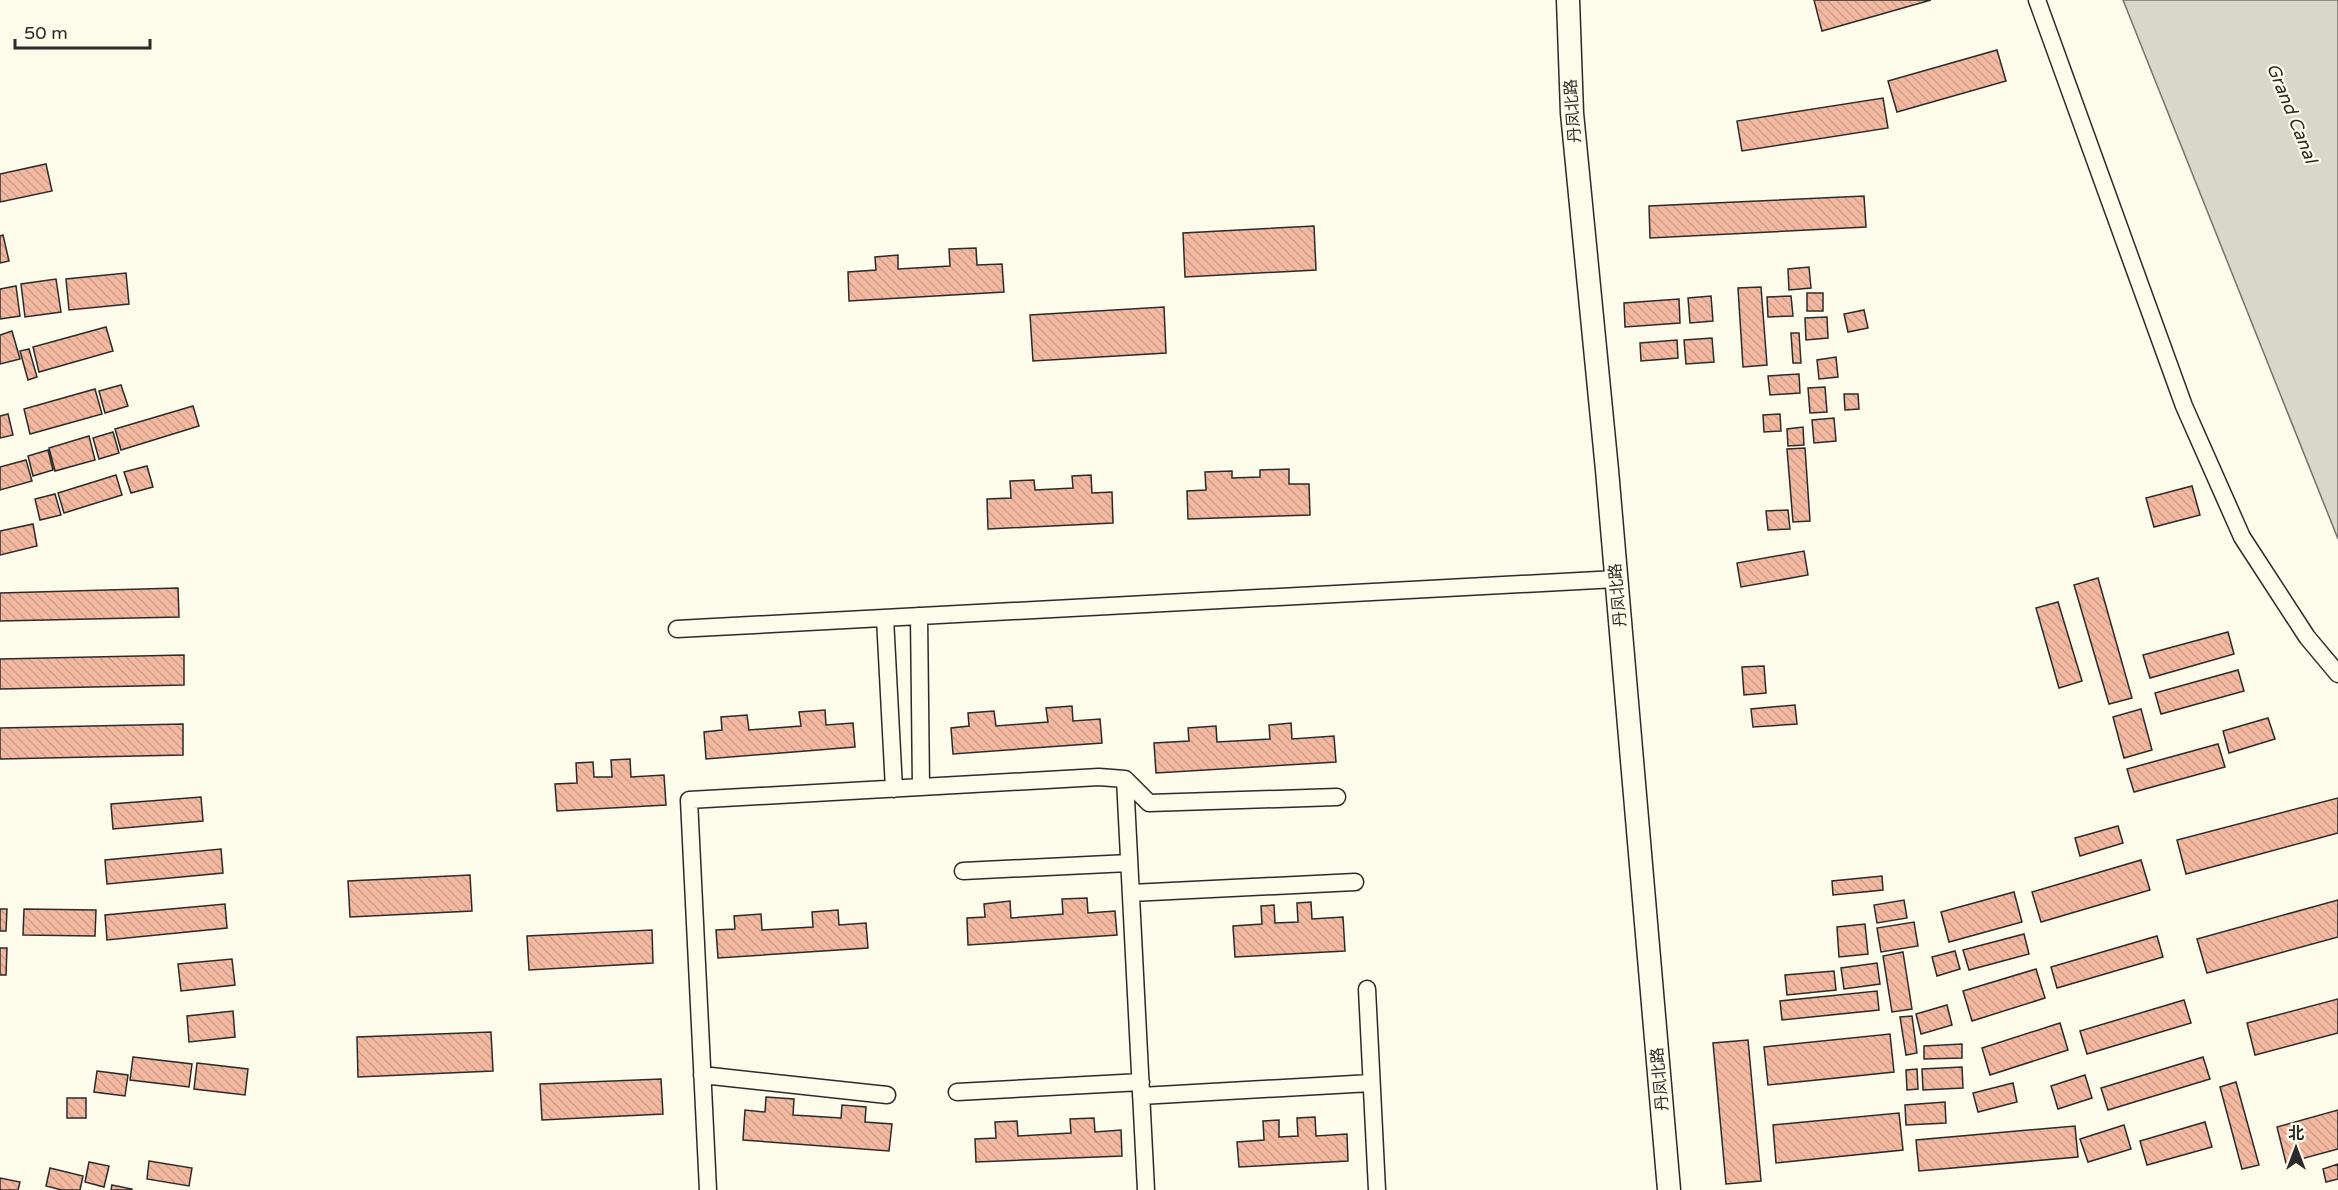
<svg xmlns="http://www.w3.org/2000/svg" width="2338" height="1190" font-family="'Varela Round','Noto Sans SC',sans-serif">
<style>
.water{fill:#d8d7c9;stroke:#74746e;stroke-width:1.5}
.building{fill:url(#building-back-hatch);stroke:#2b2b2b;stroke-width:1.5}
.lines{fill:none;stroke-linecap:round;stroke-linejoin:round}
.minor-casing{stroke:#2b2b2b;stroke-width:19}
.secondary-casing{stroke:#2b2b2b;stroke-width:25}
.minor{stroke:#fdfbea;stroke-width:16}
.secondary{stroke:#fdfbea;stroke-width:22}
.labels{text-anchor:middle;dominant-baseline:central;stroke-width:4.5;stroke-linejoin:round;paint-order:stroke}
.street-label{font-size:16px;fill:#2b2b2b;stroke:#fdfbea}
.water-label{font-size:18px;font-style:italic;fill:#2b2b2b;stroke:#fdfbea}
</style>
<defs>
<pattern id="building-back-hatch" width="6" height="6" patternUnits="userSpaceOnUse" patternTransform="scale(1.5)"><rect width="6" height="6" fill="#f2b8a0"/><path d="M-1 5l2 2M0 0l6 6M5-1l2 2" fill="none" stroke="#d09e8a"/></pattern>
</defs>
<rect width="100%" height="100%" fill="#fdfbea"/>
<path class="water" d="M 2123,0 L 2338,0 L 2338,539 Z"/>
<path class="building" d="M 1814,0 L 1931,0 L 1822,31 Z
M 1997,50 L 2006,81 L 1897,112 L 1888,81 Z
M 1883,98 L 1888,128 L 1742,151 L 1737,121 Z
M 46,164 L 52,191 L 0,202 L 0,174 Z
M 1864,196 L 1866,227 L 1650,238 L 1649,206 Z
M 1314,226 L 1316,270 L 1185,277 L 1183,233 Z
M 3,235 L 9,261 L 0,263 L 0,236 Z
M 976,248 L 977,265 L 1002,264 L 1004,292 L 849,301 L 848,272 L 876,270 L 875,257 L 898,255 L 898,269 L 950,266 L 949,249 Z
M 1809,267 L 1811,288 L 1789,290 L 1788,269 Z
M 126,273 L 129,304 L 69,310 L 66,279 Z
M 56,279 L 61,312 L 25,317 L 21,284 Z
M 16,286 L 20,316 L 0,319 L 0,289 Z
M 1761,287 L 1767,365 L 1743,367 L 1738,288 Z
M 1807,293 L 1823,293 L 1823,311 L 1807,311 Z
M 1711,296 L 1713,321 L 1690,323 L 1688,298 Z
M 1791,296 L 1793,316 L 1768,317 L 1767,297 Z
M 1679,299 L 1680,323 L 1625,327 L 1624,303 Z
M 1164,307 L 1166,353 L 1033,361 L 1030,315 Z
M 1864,310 L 1868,328 L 1848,332 L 1844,314 Z
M 1827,317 L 1828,338 L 1806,340 L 1805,318 Z
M 106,327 L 113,351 L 39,372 L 33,347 Z
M 12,331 L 20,359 L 0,364 L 0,335 Z
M 1791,333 L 1799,333 L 1801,363 L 1793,363 Z
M 1712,338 L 1714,362 L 1686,364 L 1684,340 Z
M 1677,340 L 1678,358 L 1641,361 L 1640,343 Z
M 29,349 L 37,377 L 28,380 L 20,351 Z
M 1836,357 L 1838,377 L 1819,379 L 1817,360 Z
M 1799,374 L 1800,393 L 1770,395 L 1768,376 Z
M 121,385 L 128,406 L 105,413 L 99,391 Z
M 1825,387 L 1827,412 L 1810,413 L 1808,388 Z
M 95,389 L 102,414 L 30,434 L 24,409 Z
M 1844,394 L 1858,394 L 1859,409 L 1845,410 Z
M 193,406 L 199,426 L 121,450 L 115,429 Z
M 8,414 L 13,435 L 0,438 L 0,416 Z
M 1780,414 L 1781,431 L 1764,432 L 1763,415 Z
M 1834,418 L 1836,441 L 1814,443 L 1812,420 Z
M 1803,427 L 1804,445 L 1788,446 L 1787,429 Z
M 113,432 L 119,453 L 99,459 L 93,438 Z
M 89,436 L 95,460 L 55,471 L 49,448 Z
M 1805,448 L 1810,521 L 1793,522 L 1787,449 Z
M 48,450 L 53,470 L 33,476 L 28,456 Z
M 26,460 L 32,481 L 0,490 L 0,467 Z
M 147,466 L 153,487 L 131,493 L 124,472 Z
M 1289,469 L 1289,484 L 1309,484 L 1310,515 L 1188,519 L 1187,491 L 1206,490 L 1205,472 L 1232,471 L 1232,478 L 1260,477 L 1260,470 Z
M 116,475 L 122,495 L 64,513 L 58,493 Z
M 1091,475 L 1092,493 L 1112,492 L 1113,523 L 988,529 L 987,499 L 1011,498 L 1010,481 L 1034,480 L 1035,490 L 1073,488 L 1072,476 Z
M 2192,486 L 2200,515 L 2154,527 L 2146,498 Z
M 55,494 L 61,515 L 40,520 L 35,499 Z
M 1788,510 L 1790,529 L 1768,530 L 1766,511 Z
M 33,524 L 37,546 L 0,555 L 0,531 Z
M 1804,551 L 1808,575 L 1741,587 L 1737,563 Z
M 2098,578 L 2132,698 L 2109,704 L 2074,585 Z
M 178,588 L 179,617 L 0,621 L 0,593 Z
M 2058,602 L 2082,681 L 2059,688 L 2036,608 Z
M 2228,632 L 2234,654 L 2150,678 L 2143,655 Z
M 184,655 L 184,685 L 0,689 L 0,659 Z
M 1764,666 L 1766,693 L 1744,695 L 1742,667 Z
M 2238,670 L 2244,691 L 2161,714 L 2155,693 Z
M 1795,705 L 1797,724 L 1753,727 L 1751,709 Z
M 1072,706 L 1073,721 L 1100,719 L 1102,743 L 953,754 L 951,728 L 969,726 L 968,713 L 994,711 L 996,726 L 1048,722 L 1046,708 Z
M 2141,709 L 2152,750 L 2124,758 L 2113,717 Z
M 825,710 L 826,725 L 853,723 L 855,747 L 706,759 L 704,732 L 722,730 L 721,717 L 747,715 L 749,730 L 801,726 L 799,712 Z
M 2268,718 L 2275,739 L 2229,753 L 2223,731 Z
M 1291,723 L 1292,739 L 1334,736 L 1336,762 L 1156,773 L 1154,743 L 1189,741 L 1188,728 L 1216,726 L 1217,742 L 1270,739 L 1269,725 Z
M 183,724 L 183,755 L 0,759 L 0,728 Z
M 2218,744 L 2225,767 L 2134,792 L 2127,769 Z
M 630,759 L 631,777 L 664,775 L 666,805 L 557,811 L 555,784 L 577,783 L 576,763 L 593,762 L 594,777 L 612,777 L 611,760 Z
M 201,797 L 203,821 L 113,829 L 111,804 Z
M 2338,798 L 2338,833 L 2186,874 L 2177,840 Z
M 2118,826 L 2123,843 L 2080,856 L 2075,838 Z
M 221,849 L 223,873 L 107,884 L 105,860 Z
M 2141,860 L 2150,890 L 2041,922 L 2032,892 Z
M 470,875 L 472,911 L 350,917 L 348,881 Z
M 1882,876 L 1883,890 L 1833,895 L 1832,881 Z
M 2014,892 L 2022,922 L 1949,942 L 1941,912 Z
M 1087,898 L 1088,913 L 1115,911 L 1117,935 L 968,945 L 967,918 L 985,917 L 984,904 L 1010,901 L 1011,918 L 1063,914 L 1062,899 Z
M 1904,900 L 1907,918 L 1877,923 L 1874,905 Z
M 2338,900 L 2338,937 L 2207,973 L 2197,939 Z
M 1311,902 L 1312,919 L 1343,917 L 1345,951 L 1235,957 L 1233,926 L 1262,924 L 1261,906 L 1274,905 L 1275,923 L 1298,922 L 1297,903 Z
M 225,904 L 227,928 L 107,940 L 105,915 Z
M 0,909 L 7,909 L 6,931 L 0,931 Z
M 24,909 L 96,910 L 95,936 L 23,935 Z
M 838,910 L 839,925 L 866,923 L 868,948 L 718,958 L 716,930 L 735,929 L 734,916 L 761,914 L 762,930 L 813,927 L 812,912 Z
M 1914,922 L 1918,946 L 1881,952 L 1877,928 Z
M 1865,924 L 1868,954 L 1839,957 L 1837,927 Z
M 652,930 L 653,963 L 529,970 L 527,936 Z
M 2024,934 L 2029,954 L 1969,970 L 1963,950 Z
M 2157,936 L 2163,957 L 2057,988 L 2051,967 Z
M 0,948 L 7,948 L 6,975 L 0,975 Z
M 1955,951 L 1960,969 L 1937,976 L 1932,957 Z
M 1903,952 L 1912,1009 L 1892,1012 L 1883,956 Z
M 232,959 L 235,985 L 181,991 L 178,964 Z
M 1877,963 L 1880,984 L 1844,989 L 1841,968 Z
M 2036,969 L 2045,998 L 1972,1021 L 1963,991 Z
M 1834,971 L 1836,990 L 1787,995 L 1785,975 Z
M 1877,991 L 1879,1010 L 1782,1020 L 1780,1001 Z
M 2338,999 L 2338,1033 L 2255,1055 L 2247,1023 Z
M 2184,1000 L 2191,1023 L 2087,1054 L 2080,1031 Z
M 1947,1005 L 1952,1025 L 1921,1034 L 1916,1014 Z
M 233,1011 L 235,1037 L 189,1042 L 187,1016 Z
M 1912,1016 L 1917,1053 L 1906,1055 L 1900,1017 Z
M 2060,1023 L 2068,1050 L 1990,1075 L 1982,1048 Z
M 491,1032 L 493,1071 L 358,1077 L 357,1037 Z
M 1890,1034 L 1894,1072 L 1768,1085 L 1764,1047 Z
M 1748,1040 L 1761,1181 L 1726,1184 L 1713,1043 Z
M 1962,1044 L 1962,1058 L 1924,1059 L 1924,1046 Z
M 133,1057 L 192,1064 L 189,1087 L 130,1080 Z
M 2203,1057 L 2210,1079 L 2108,1110 L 2101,1088 Z
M 197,1063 L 248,1069 L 245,1095 L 194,1089 Z
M 1962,1067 L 1963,1088 L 1923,1090 L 1922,1069 Z
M 1917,1069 L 1918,1089 L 1907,1090 L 1906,1070 Z
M 97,1071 L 128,1075 L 125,1096 L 94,1092 Z
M 2085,1075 L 2092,1098 L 2058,1109 L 2051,1086 Z
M 661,1079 L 663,1114 L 542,1120 L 540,1084 Z
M 2236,1082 L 2259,1165 L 2242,1169 L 2220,1087 Z
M 2013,1083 L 2017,1102 L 1978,1112 L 1973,1093 Z
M 766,1097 L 794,1099 L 793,1115 L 841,1118 L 842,1105 L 866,1107 L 865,1122 L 892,1124 L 889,1151 L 743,1140 L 745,1110 L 765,1112 Z
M 67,1098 L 86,1098 L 86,1118 L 67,1118 Z
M 1945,1102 L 1946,1123 L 1906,1125 L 1905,1105 Z
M 2338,1110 L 2338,1149 L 2286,1163 L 2277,1127 Z
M 1899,1113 L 1903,1150 L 1776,1163 L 1773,1125 Z
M 1315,1117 L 1316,1136 L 1347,1134 L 1348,1161 L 1239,1167 L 1237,1142 L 1264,1140 L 1263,1121 L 1279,1120 L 1279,1137 L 1298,1136 L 1297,1118 Z
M 1094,1118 L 1095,1132 L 1121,1130 L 1122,1156 L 976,1162 L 975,1139 L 996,1138 L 995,1122 L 1017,1121 L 1018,1136 L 1071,1133 L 1070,1119 Z
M 2205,1122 L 2212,1147 L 2147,1165 L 2140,1141 Z
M 2124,1125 L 2131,1149 L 2088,1162 L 2080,1139 Z
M 2075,1126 L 2078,1157 L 1919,1171 L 1916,1140 Z
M 149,1161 L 192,1168 L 189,1186 L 147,1179 Z
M 89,1162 L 109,1166 L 104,1187 L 85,1182 Z
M 2338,1164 L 2338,1179 L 2326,1182 L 2323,1169 Z
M 50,1168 L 83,1176 L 80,1190 L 62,1190 L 46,1186 Z
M 0,1178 L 20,1182 L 18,1190 L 0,1190 Z
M 112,1185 L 132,1189 L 132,1190 L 111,1190 Z"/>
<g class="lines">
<defs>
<path id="minor" d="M 2037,0 L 2184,406 L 2242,537 L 2307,637 L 2338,674
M 919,616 L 921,787
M 885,618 L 894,789
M 677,629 L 1616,579
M 1125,779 L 1146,1190
M 963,871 L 1129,863
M 1131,893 L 1355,882
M 1367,989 L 1377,1190
M 702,1075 L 887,1095
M 957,1092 L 1141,1082
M 1141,1096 L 1371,1083
M 708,1190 L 689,800 L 1099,777 L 1125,779 L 1149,803 L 1337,797"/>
<path id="secondary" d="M 1568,0 L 1572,113 L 1607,470 L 1669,1190"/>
</defs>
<use href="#minor" class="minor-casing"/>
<use href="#secondary" class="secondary-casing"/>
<use href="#minor" class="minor"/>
<use href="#secondary" class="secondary"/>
</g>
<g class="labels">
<g class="street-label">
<text transform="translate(1573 111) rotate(-94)">丹凤北路</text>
<text transform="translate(1618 595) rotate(-95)">丹凤北路</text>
<text transform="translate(1660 1079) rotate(-95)">丹凤北路</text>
</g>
<g class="water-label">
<text transform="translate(2292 113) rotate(68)">Grand Canal</text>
</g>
</g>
<g transform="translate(2296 1148)" stroke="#fdfbea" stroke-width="4.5" paint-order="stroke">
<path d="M0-4.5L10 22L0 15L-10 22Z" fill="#2b2b2b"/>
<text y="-9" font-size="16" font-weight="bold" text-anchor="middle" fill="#2b2b2b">北</text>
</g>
<path d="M15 39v9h135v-9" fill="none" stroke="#2b2b2b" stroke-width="3"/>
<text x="24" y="39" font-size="18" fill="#2b2b2b" stroke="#fdfbea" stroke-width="4.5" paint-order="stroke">50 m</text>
</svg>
